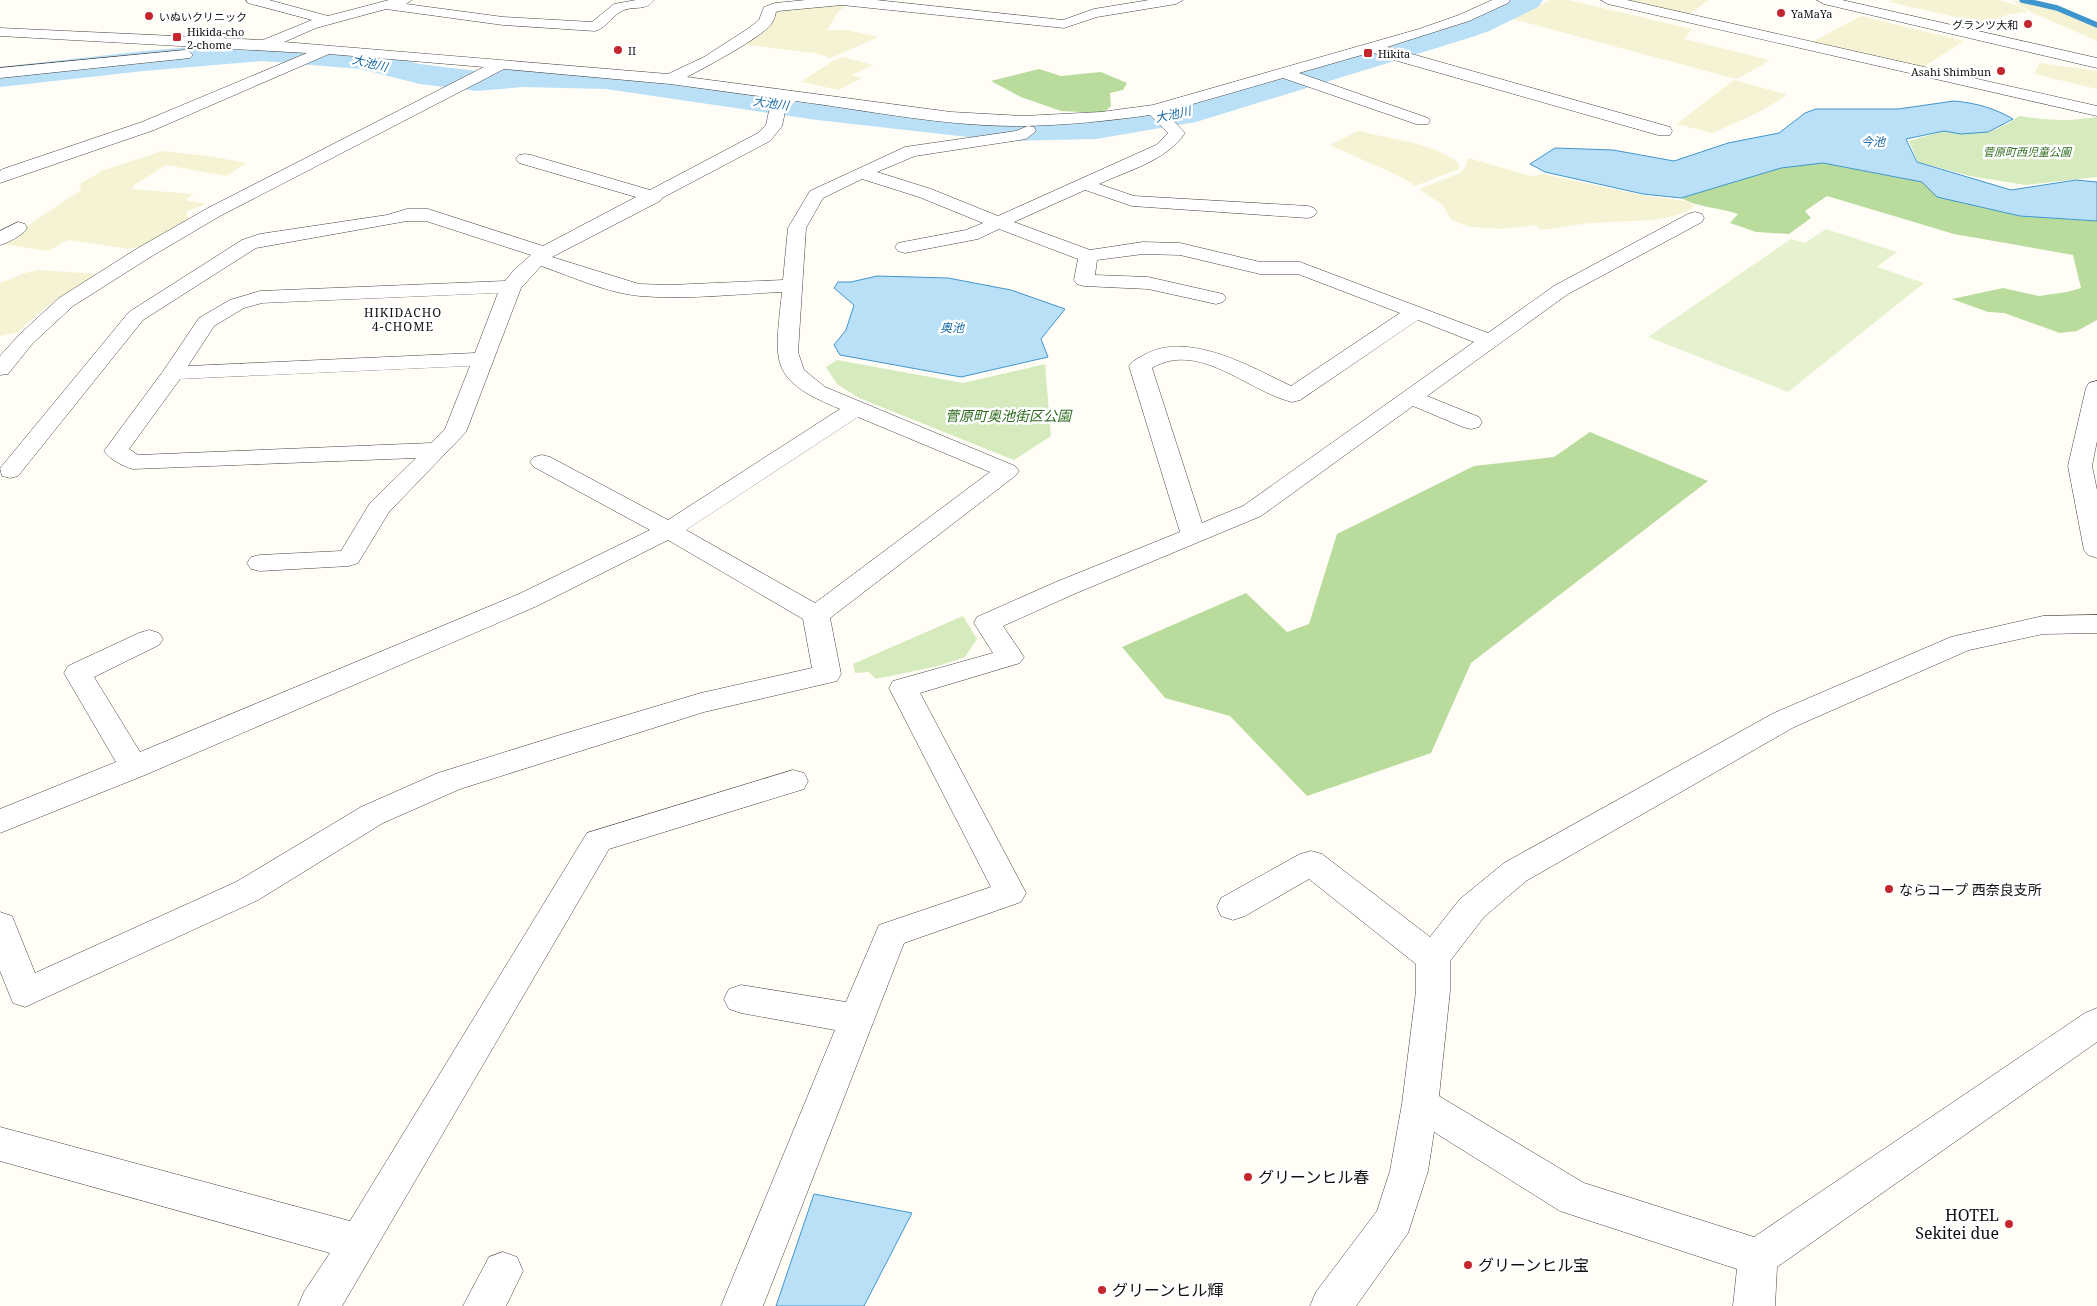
<svg xmlns="http://www.w3.org/2000/svg" width="2097" height="1306" font-family="'Noto Serif','Noto Sans JP',serif">
<style>
.farmland{fill:#f6f3d4}
.green{fill:#d5ebbd}
.forest{fill:#b9dc9c}
.pitch{fill:#e6f2cf}
.water{fill:#b9e0f7;stroke:#3f96cf}
.lines{fill:none;stroke-linecap:round;stroke-linejoin:round}
.stream{stroke:#3f96cf;stroke-width:5.5}
.river{fill:#b9e0f7;fill-rule:evenodd}
.minor-casing{stroke:#444;stroke-width:1}
.minor{fill:#fff;fill-rule:evenodd}
.poi-dot{fill:#c4262e;stroke:#fff;stroke-width:2}
.labels{text-anchor:middle;dominant-baseline:central;stroke-width:5;stroke-linejoin:round;paint-order:stroke}
.far-poi-label{font-size:11px;fill:#111;stroke:#fff;text-anchor:start}
.far-park-label{font-size:11px;font-style:italic;fill:#2f6b1f;stroke:#fff}
.far-water-label{font-size:12px;font-style:italic;fill:#1768a6;stroke:#fff}
.far-neighbourhood-label{font-size:12px;letter-spacing:1px;fill:#111;stroke:#fff}
.park-label{font-size:14px;font-style:italic;fill:#2f6b1f;stroke:#fff}
.poi-label{font-size:14px;fill:#111;stroke:#fff;text-anchor:start}
.near-poi-label{font-size:16px;fill:#111;stroke:#fff;text-anchor:start}
</style>
<rect width="100%" height="100%" fill="#fffdf5"/>
<path class="farmland" d="M 1550,0 L 1568,0 L 1692,29 L 1684,39 L 1770,60 L 1761,66 L 1736,79 L 1513,19 Z
M 1620,0 L 1709,0 L 1688,15 Z
M 1892,0 L 1999,0 L 2019,6 L 2028,12 L 2010,14 L 1983,23 L 1889,2 Z
M 2011,0 L 2048,7 L 2097,26 L 2097,41 L 2033,13 Z
M 849,3 L 838,12 L 827,30 L 847,30 L 878,37 L 831,58 L 814,53 L 740,44 L 772,10 Z
M 1861,16 L 1964,41 L 1923,67 L 1812,42 Z
M 843,57 L 873,65 L 852,75 L 862,78 L 839,90 L 801,82 L 834,60 Z
M 2040,63 L 2097,71 L 2097,89 L 2034,74 Z
M 1734,80 L 1785,94 L 1786,96 L 1759,112 L 1713,133 L 1676,124 Z
M 1358,131 L 1414,143 L 1434,149 L 1454,159 L 1459,164 L 1459,169 L 1415,186 L 1401,177 L 1330,145 Z
M 162,151 L 208,156 L 247,163 L 226,176 L 166,165 L 134,185 L 132,189 L 193,194 L 185,200 L 205,204 L 186,212 L 189,219 L 140,247 L 129,249 L 68,240 L 48,251 L 4,244 L 30,224 L 81,190 L 80,184 L 88,179 L 104,170 Z
M 1468,158 L 1531,176 L 1544,174 L 1641,195 L 1686,201 L 1694,205 L 1690,210 L 1674,216 L 1655,220 L 1590,223 L 1541,230 L 1535,225 L 1503,229 L 1471,227 L 1451,220 L 1443,205 L 1419,189 L 1458,174 L 1465,169 Z
M 38,270 L 97,274 L 49,305 L 16,333 L 0,336 L 0,283 L 25,273 Z"/>
<path class="green" d="M 2019,116 C 2045,120 2070,122 2097,117 L 2097,177 L 2025,185 L 1970,176 L 1918,162 L 1909,141 L 1944,131 L 1961,134 L 1989,132 L 2009,123 Z
M 837,360 L 963,383 L 1045,364 L 1051,436 L 1014,460 L 859,398 L 837,384 L 826,367 Z
M 963,616 L 977,639 L 965,657 L 938,666 L 876,679 L 869,672 L 855,673 L 853,664 Z"/>
<path class="forest" d="M 1039,69 L 1061,76 L 1101,72 L 1127,83 L 1123,90 L 1110,93 L 1111,106 L 1103,113 L 1061,111 L 1021,97 L 991,81 Z
M 1823,163 L 1922,182 L 1937,197 L 2020,216 L 2097,221 L 2097,320 L 2077,331 L 2060,333 L 2004,313 L 1988,312 L 1952,299 L 2003,288 L 2039,296 L 2067,292 L 2081,288 L 2073,255 L 1954,234 L 1827,196 L 1805,211 L 1811,218 L 1789,234 L 1756,232 L 1730,223 L 1738,214 C 1718,207 1699,208 1681,198 L 1781,168 Z
M 1590,432 L 1708,481 L 1471,663 L 1431,753 L 1307,796 L 1230,716 L 1165,698 L 1122,647 L 1246,593 L 1287,632 L 1309,624 L 1337,534 L 1474,466 L 1554,457 Z"/>
<path class="pitch" d="M 1826,229 L 1897,252 L 1877,267 L 1924,283 L 1788,392 L 1648,337 L 1791,239 L 1805,243 Z"/>
<path class="water" d="M 1954,101 C 1976,103 1994,108 2013,119 L 1988,132 L 1961,134 L 1944,131 L 1906,139 L 1917,162 L 2011,190 L 2076,180 L 2097,182 L 2097,221 L 2020,216 L 1937,197 L 1922,182 L 1823,163 L 1781,168 L 1681,198 L 1643,194 L 1545,172 L 1530,164 L 1555,148 L 1613,150 L 1674,161 L 1728,143 L 1779,133 L 1805,113 L 1816,109 L 1898,109 Z
M 877,276 L 948,278 L 1011,290 L 1065,309 L 1041,339 L 1048,357 L 961,377 L 840,355 L 834,345 L 846,330 L 854,305 L 834,288 L 838,282 L 851,282 Z
M 814,1194 L 912,1213 L 864,1306 L 776,1306 Z"/>
<g class="lines">
<path class="stream" d="M 2022,0 L 2057,8 L 2097,25"/>
<path class="river" d="M 1502,0 L 1543,0 L 1538,7 L 1489,31 L 1469,38 L 1196,122 L 1096,139 L 1004,141 L 817,120 L 606,89 L 523,87 L 477,91 L 420,84 L 360,69 L 262,61 L 144,71 L 0,87 L 0,67 L 144,51 L 262,41 L 360,49 L 420,64 L 477,71 L 523,67 L 606,69 L 817,98 L 1004,119 L 1096,117 L 1178,104 L 1447,24 L 1467,17 Z"/>
<defs>
<path id="minor" d="M 246,0 L 269,0 L 328,16 L 389,0 L 412,0 L 406,4 L 503,17 L 592,22 L 614,4 L 636,0 L 654,0 C 646,11 635,6 624,10 C 613,14 607,28 595,31 L 503,25 L 386,9 L 316,28 L 284,42 L 668,74 L 704,57 L 749,28 L 759,20 L 764,7 L 775,3 L 806,0 L 876,0 L 1063,20 L 1094,9 L 1149,0 L 1183,0 L 1176,4 L 1097,17 L 1064,28 L 842,5 L 778,11 L 776,12 C 775,16 774,20 772,23 C 763,37 704,68 687,77 L 951,112 L 1023,116 L 1101,112 L 1153,105 L 1419,29 L 1459,15 L 1492,0 L 1510,0 L 1508,3 L 1469,21 L 1387,47 L 1670,127 L 1672,131 L 1670,135 L 1658,135 L 1387,58 L 1372,52 L 1299,73 L 1428,118 L 1430,121 L 1428,124 L 1416,124 L 1283,78 L 1165,112 L 1185,133 C 1166,161 1129,170 1099,184 L 1134,196 L 1308,206 L 1314,208 L 1317,212 L 1314,216 L 1308,218 L 1132,206 L 1085,190 L 1014,222 L 1090,250 L 1143,242 L 1180,243 L 1260,262 L 1300,262 L 1488,333 L 1554,286 L 1688,214 L 1695,212 L 1702,214 L 1704,218 L 1702,222 L 1568,294 L 1427,396 L 1479,417 L 1482,422 L 1479,427 L 1471,429 L 1463,427 L 1413,406 L 1261,516 L 1074,594 L 1003,626 L 1024,657 L 1020,663 L 920,693 L 1026,893 L 1021,902 L 904,943 L 763,1306 L 721,1306 L 835,1030 L 741,1013 L 729,1009 L 724,999 L 729,989 L 741,985 L 846,1002 L 879,925 L 991,887 L 889,688 L 893,681 L 993,653 L 974,623 L 977,617 L 1056,582 L 1180,532 L 1129,366 C 1133,360 1139,358 1144,355 C 1188,330 1251,367 1291,386 L 1400,313 L 1298,274 L 1260,274 L 1180,255 L 1143,254 L 1097,260 L 1095,275 L 1148,277 L 1223,294 L 1226,298 L 1223,302 L 1216,304 L 1148,289 L 1084,286 L 1077,284 L 1074,280 L 1078,259 L 999,229 L 978,239 L 905,253 L 898,251 L 895,247 L 898,243 L 966,230 L 983,223 L 919,197 L 862,179 L 823,198 L 806,228 L 798,352 L 804,370 L 825,387 L 1015,466 L 1019,471 L 1015,476 L 830,618 L 841,674 L 837,681 L 704,712 L 460,789 L 383,823 L 258,900 L 25,1007 L 13,1003 L 0,971 L 0,912 L 12,916 L 35,973 L 236,882 L 361,807 L 438,773 L 560,735 L 701,693 L 812,668 L 803,619 L 668,540 L 537,606 L 145,775 L 0,833 L 0,809 L 116,762 L 64,673 L 68,666 L 139,633 L 149,630 L 159,633 L 163,639 L 159,645 L 94,677 L 140,752 L 519,594 L 650,530 L 534,467 L 530,462 L 534,457 L 542,455 L 550,457 L 668,520 L 840,409 C 767,379 775,363 782,292 C 735,294 687,300 640,296 C 607,293 573,277 541,266 L 521,288 L 466,432 L 389,512 L 358,563 L 349,566 L 260,571 L 251,569 L 247,563 L 251,557 L 260,555 L 341,551 L 370,503 L 416,458 L 133,469 C 122,466 111,460 104,451 L 164,370 L 199,318 L 230,300 L 260,291 L 505,281 L 514,270 L 531,255 L 426,221 L 407,221 L 256,248 L 143,320 L 18,476 L 10,478 L 2,476 L 0,468 L 2,466 L 129,312 L 242,240 L 260,234 L 387,215 L 407,209 L 428,209 L 543,246 L 636,197 L 519,163 L 516,159 L 519,155 L 525,154 L 531,155 L 650,190 L 758,133 L 766,125 L 769,111 L 780,99 L 670,84 L 504,69 L 220,216 L 152,256 L 73,306 L 33,343 L 8,374 L 0,375 L 0,356 L 19,335 L 59,298 L 138,248 L 208,208 L 484,67 L 329,54 L 154,130 L 0,183 L 0,171 L 3,169 L 142,122 L 307,53 L 0,36 L 0,28 L 263,40 L 312,20 L 248,3 ZM 796,101 C 871,111 948,127 1024,126 C 1067,125 1108,121 1150,115 L 1168,133 L 1156,145 L 998,216 L 931,189 L 877,172 L 915,156 L 1026,139 L 1036,131 L 1034,127 L 1028,126 L 1016,131 L 905,147 L 810,191 L 788,228 L 783,280 L 670,285 L 639,284 L 552,257 L 660,201 L 662,198 L 770,141 L 782,126 L 785,112 ZM 498,293 L 475,353 L 188,366 L 214,326 L 244,308 L 262,303 ZM 1418,320 L 1474,342 L 1243,506 L 1202,523 L 1152,368 C 1199,340 1247,391 1292,402 L 1300,400 ZM 470,366 L 445,429 L 431,443 L 138,455 L 129,449 L 180,379 ZM 858,417 L 990,472 L 815,603 L 686,530 Z
M 1601,0 L 1627,0 L 2097,106 L 2097,116 L 1608,4 Z
M 1817,0 L 1842,0 L 2097,58 L 2097,68 L 1824,4 Z
M 185,50 L 190,52 L 193,55 L 190,58 L 0,78 L 0,68 Z
M 18,222 L 25,224 L 27,228 C 22,236 9,242 0,245 L 0,231 Z
M 2097,381 L 2097,441 L 2092,466 L 2097,490 L 2097,558 L 2088,555 L 2084,550 L 2068,466 L 2086,388 L 2089,383 Z
M 2097,615 L 2097,633 L 2043,634 L 1969,650 L 1794,727 L 1526,881 L 1484,917 L 1450,961 L 1450,991 L 1439,1096 L 1584,1183 L 1754,1237 L 2085,1013 L 2097,1008 L 2097,1042 L 1777,1267 L 1775,1306 L 1733,1306 L 1737,1269 L 1560,1211 L 1434,1132 L 1428,1171 L 1408,1233 L 1356,1306 L 1310,1306 L 1316,1292 L 1377,1211 L 1390,1171 L 1402,1104 L 1416,991 L 1416,964 L 1309,879 L 1245,916 L 1233,920 L 1221,916 L 1217,907 L 1221,898 L 1300,854 L 1311,851 L 1322,854 L 1430,937 L 1460,899 L 1504,863 L 1774,713 L 1951,637 L 2043,616 Z
M 793,770 L 804,773 L 808,781 L 804,789 L 609,849 L 342,1306 L 298,1306 L 304,1292 L 330,1253 L 0,1161 L 0,1127 L 350,1221 L 587,833 Z
M 503,1252 L 517,1257 L 523,1271 L 506,1306 L 463,1306 L 489,1257 Z"/>
</defs>
<use href="#minor" class="minor-casing"/>
<use href="#minor" class="minor"/>
</g>
<g class="poi-dot">
<circle cx="1781" cy="13" r="5"/>
<circle cx="149" cy="16" r="5"/>
<circle cx="2028" cy="24" r="5"/>
<rect x="172" y="32" width="10" height="10" rx="2.5"/>
<circle cx="618" cy="50" r="5"/>
<rect x="1363" y="48" width="10" height="10" rx="2.5"/>
<circle cx="2001" cy="71" r="5"/>
<circle cx="1889" cy="889" r="5"/>
<circle cx="1248" cy="1177" r="5"/>
<circle cx="2009" cy="1224" r="5"/>
<circle cx="1468" cy="1265" r="5"/>
<circle cx="1102" cy="1290" r="5"/>
</g>
<g class="labels">
<g class="far-poi-label">
<text x="1791" y="13">YaMaYa</text>
<text x="159" y="16">いぬいクリニック</text>
<text x="2018" y="24" text-anchor="end">グランツ大和</text>
<text x="187" y="31">Hikida-cho<tspan x="187" dy="13">2-chome</tspan></text>
<text x="628" y="50">II</text>
<text x="1378" y="53">Hikita</text>
<text x="1991" y="71" text-anchor="end">Asahi Shimbun</text>
</g>
<g class="far-park-label">
<text x="2027" y="151">菅原町西児童公園</text>
</g>
<g class="far-water-label">
<text transform="translate(370 63) rotate(13)">大池川</text>
<text transform="translate(771 103) rotate(8)">大池川</text>
<text transform="translate(1173 114) rotate(-12)">大池川</text>
<text x="1873" y="141">今池</text>
<text x="952" y="327">奥池</text>
</g>
<g class="far-neighbourhood-label">
<text x="403" y="312">HIKIDACHO<tspan x="403" dy="14">4-CHOME</tspan></text>
</g>
<g class="park-label">
<text x="1008" y="415">菅原町奥池街区公園</text>
</g>
<g class="poi-label">
<text x="1899" y="889">ならコープ 西奈良支所</text>
</g>
<g class="near-poi-label">
<text x="1258" y="1177">グリーンヒル春</text>
<text x="1999" y="1215" text-anchor="end">HOTEL<tspan x="1999" dy="18">Sekitei due</tspan></text>
<text x="1478" y="1265">グリーンヒル宝</text>
<text x="1112" y="1290">グリーンヒル輝</text>
</g>
</g>
</svg>
